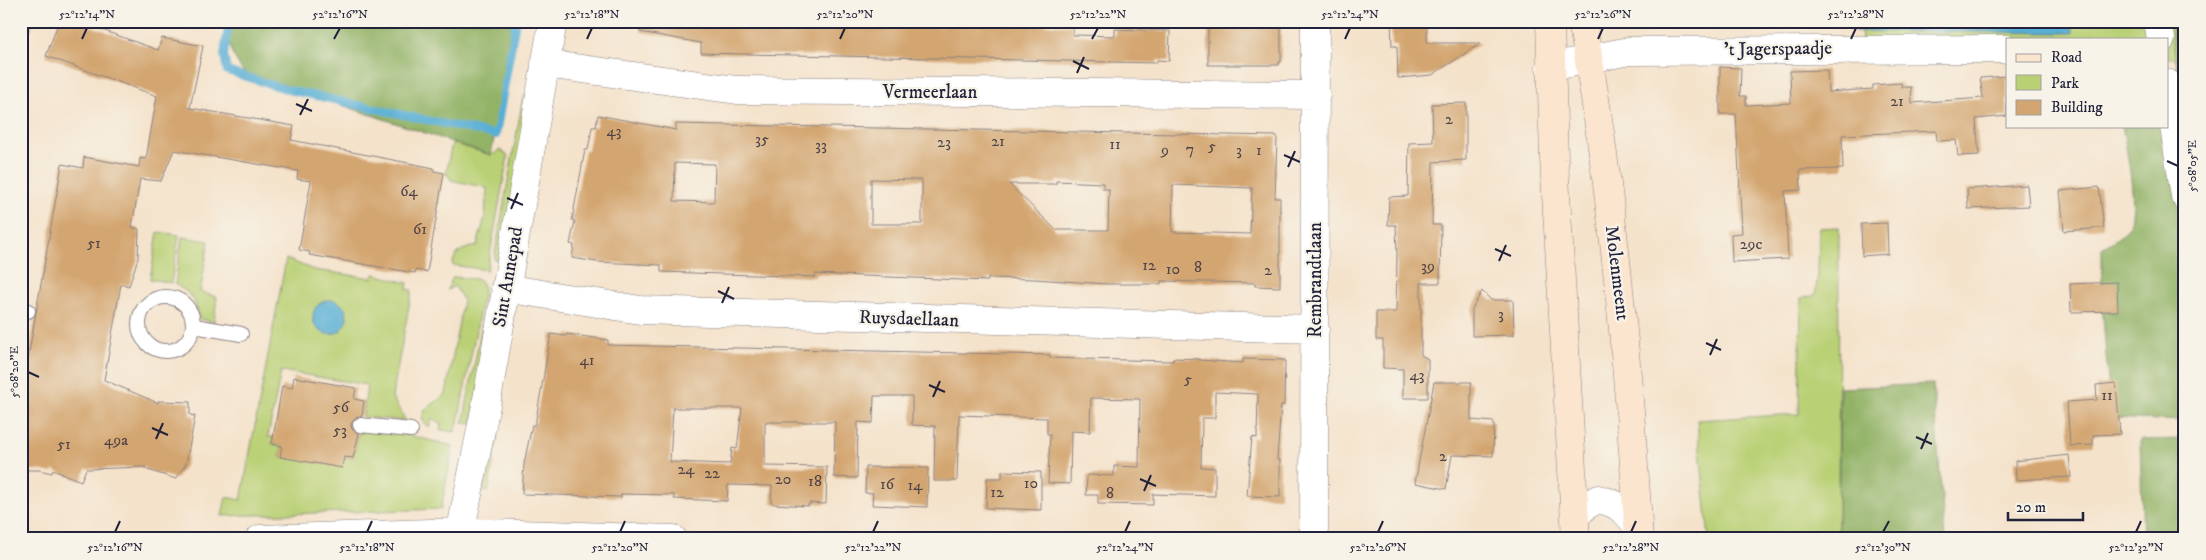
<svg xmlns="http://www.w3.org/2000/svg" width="2206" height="560" font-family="'IM FELL DW Pica',serif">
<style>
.green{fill:#b9d074;stroke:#6e7958}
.forest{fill:#92b266;stroke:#5a6a50}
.water{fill:#59afd5;stroke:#3e6888}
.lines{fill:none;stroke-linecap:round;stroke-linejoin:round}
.stream{stroke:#59afd5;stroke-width:8}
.building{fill:#d3a570;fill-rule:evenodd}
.lane-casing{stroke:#8b8282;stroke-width:16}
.street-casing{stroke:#8b8282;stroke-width:29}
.secondary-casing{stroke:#8b8282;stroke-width:29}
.lane{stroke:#fff;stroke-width:14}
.street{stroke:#fff;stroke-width:28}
.secondary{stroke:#fbe5cf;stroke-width:28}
.ticks{fill:none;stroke:#22223b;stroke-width:2}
.labels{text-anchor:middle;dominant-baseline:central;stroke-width:4.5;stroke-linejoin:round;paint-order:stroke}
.number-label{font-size:16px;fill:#4e4348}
.street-label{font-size:19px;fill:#22223b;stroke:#f7f3e8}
.neatline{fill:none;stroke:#22223b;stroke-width:2}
.ticks-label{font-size:12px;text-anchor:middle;fill:#22223b}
</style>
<rect width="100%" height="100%" fill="#f7f3e8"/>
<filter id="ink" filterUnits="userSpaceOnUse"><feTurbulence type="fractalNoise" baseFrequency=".02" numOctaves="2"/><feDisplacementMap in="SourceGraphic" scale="10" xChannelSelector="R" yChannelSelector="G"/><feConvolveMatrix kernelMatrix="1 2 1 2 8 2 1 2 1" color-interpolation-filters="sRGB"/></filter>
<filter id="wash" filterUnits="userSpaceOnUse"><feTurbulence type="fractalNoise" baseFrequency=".0096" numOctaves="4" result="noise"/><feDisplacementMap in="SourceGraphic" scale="20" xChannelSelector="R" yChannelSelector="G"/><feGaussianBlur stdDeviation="1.12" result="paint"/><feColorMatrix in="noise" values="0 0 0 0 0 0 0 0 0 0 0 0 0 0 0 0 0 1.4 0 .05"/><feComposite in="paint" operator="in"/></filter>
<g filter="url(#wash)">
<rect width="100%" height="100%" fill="#f4e2ca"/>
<path class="green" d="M 1860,21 L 2185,21 L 2185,58 L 2167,58 L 2167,39 L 2007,39 L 1863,48 Z
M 533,92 L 502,261 L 494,259 L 523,98 Z
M 452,143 L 491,155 L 501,150 L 508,156 L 487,270 L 452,265 C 456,250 463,249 477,246 L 485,217 L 487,188 L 451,180 L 446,173 Z
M 1839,227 L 1838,539 L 1709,539 L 1697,420 L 1799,414 L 1801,299 L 1815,295 L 1818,274 L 1819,228 Z
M 158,232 L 179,235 L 171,283 L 150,279 Z
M 182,237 L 209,241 L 200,292 L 217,297 L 214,322 L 199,319 C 196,298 192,295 175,284 Z
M 286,259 L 314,270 L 372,278 L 374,274 L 408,283 L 407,289 L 412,290 L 392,397 L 406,421 L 363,417 L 367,385 L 281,371 L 268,437 L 273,437 L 272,444 L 282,446 L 280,457 C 305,461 329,454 353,458 L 360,429 L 395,432 L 453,446 L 441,509 L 222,516 L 226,497 L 241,500 Z
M 453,277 L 476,279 L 482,283 L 484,290 L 458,422 L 455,432 L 440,430 L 441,423 L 432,419 L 429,427 L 422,420 L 425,410 L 446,394 L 463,300 L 455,286 L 447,290 Z
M 487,299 L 495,301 L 472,424 L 463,423 Z
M 494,435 L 498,436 L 488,492 L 483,491 Z"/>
<path class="forest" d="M 21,21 L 33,21 L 21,60 Z
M 207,21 L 515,21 L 491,155 L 243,72 L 232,53 L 224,26 Z
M 2170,21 L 2185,21 L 2185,123 Z
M 2122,126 L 2166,126 L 2185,250 L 2185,421 L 2111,418 L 2102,305 L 2102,248 C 2111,242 2123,236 2129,226 C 2139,209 2126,147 2122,126 Z
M 1933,384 L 1945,539 L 1838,539 L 1840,388 Z
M 2185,439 L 2185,539 L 2143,539 L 2140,440 Z"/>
<path class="water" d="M 1854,21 L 2046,21 L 2061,23 L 2073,29 L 2073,33 L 1855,31 Z
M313 317a17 17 0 1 1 34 0a17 17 0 1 1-34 0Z"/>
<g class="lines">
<path class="stream" d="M 229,21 L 224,55 L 227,71 L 289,90 L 496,135 L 516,21"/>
</g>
<g id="blocks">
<path class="building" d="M 59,21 L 77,21 L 158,50 L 162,38 L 203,46 L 190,108 L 294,126 L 291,140 L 434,168 L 434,171 L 444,173 L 427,272 L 416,270 L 415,273 L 309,255 L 310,252 L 299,250 L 311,181 L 297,179 L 298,171 L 174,150 L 161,181 L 140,179 L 132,227 L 139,229 L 138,258 L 129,286 L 121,284 L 104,380 L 158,403 L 158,401 L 190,402 L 190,415 L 195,416 L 186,464 L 176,479 L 145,469 L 146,467 L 86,469 L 81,481 L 53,470 L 52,473 L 39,470 L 21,470 L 21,398 L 62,164 L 83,168 L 84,157 L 139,167 L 140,158 L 146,159 L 157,96 L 46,56 Z
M 641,21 L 751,21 L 750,24 L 788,25 L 788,21 L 852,21 L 852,25 L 938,27 L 950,24 L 1073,25 L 1073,35 L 1115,36 L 1115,29 L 1170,31 L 1169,61 L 1157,60 L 1157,63 L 701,53 L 701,43 L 640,32 Z
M 1208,21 L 1281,21 L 1281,62 L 1279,62 L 1279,65 L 1208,65 Z
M 1391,21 L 1427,21 L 1427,43 L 1481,43 L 1432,75 L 1398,78 L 1397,46 L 1392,46 Z
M 1720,67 L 1741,68 L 1740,96 L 1746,96 L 1746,105 L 1791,103 L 1790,71 L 1827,70 L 1828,92 L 1873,89 L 1873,85 L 1901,83 L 1902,87 L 1911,87 L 1912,103 L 1983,98 L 1980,78 L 2007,76 L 2007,116 L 1976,119 L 1979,155 L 1958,156 L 1956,140 L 1937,141 L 1936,131 L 1842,135 L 1843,169 L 1800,170 L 1801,190 L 1785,191 L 1788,259 L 1732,262 L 1731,234 L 1742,233 L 1736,114 L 1720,114 Z
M 1466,103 L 1466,160 L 1433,162 L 1432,225 L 1441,225 L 1440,283 L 1421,283 L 1421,355 L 1428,359 L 1428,398 L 1403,398 L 1403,369 L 1383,368 L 1383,340 L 1376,340 L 1376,312 L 1396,312 L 1397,253 L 1396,225 L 1388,225 L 1389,197 L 1408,196 L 1409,143 L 1433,142 L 1432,104 Z
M 598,115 L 676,130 L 676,124 L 1277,136 L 1275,198 L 1280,198 L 1280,287 L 1255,286 L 1255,283 L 1161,281 L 1161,284 L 1107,284 L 1035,279 L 988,278 L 988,281 L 815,274 L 815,277 L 661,272 L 661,265 L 597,262 L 572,258 L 574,245 L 570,244 L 575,221 L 572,220 L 585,150 L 588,150 L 592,127 L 596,127 ZM 675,163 L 715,164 L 714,202 L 674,201 ZM 871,179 L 922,180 L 922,224 L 871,224 ZM 1056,181 L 1103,183 L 1103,189 L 1109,189 L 1108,230 L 1056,230 L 1009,184 L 1056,184 ZM 1173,185 L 1252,188 L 1250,234 L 1172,232 Z
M 2027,185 L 2029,206 L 1968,209 L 1967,189 Z
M 2099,187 L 2104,228 L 2064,231 L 2060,191 Z
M 1887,223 L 1888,254 L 1862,256 L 1861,224 Z
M 2117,282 L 2118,311 L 2071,312 L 2070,284 Z
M 1482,291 L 1491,300 L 1513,300 L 1514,335 L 1472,336 L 1472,309 Z
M 551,334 L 566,336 L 567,334 L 608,340 L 608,345 L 1050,355 L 1050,358 L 1081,359 L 1173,361 L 1174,358 L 1199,359 L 1199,360 L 1243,363 L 1243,359 L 1285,360 L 1284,405 L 1281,405 L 1277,460 L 1280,460 L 1280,497 L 1247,496 L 1252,437 L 1257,438 L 1258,394 L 1215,392 L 1215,418 L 1202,418 L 1201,467 L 1215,468 L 1215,496 L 1153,494 L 1153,505 L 1098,504 L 1098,495 L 1086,495 L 1087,475 L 1114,476 L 1114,466 L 1139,467 L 1140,399 L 1091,398 L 1090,432 L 1071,431 L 1070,484 L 1048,483 L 1050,434 L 1047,434 L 1047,418 L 959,415 L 957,481 L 934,481 L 935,426 L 912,425 L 912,396 L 874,396 L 873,423 L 858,422 L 857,478 L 834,477 L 835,422 L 765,422 L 765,466 L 827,467 L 826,504 L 809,503 L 809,506 L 774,504 L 771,502 L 772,486 L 728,485 L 727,501 L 674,499 L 674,495 L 621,494 L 621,497 L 522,494 L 524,464 L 532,425 L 535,425 ZM 673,408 L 742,408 L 737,449 L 732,448 L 730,464 L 670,462 Z
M 294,377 L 356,388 L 354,399 L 364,401 L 362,416 L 356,417 L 351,424 L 352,429 L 359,434 L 353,458 L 344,457 L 342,468 L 280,457 L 282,446 L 272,444 L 282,386 L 292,388 Z
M 1434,382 L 1471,382 L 1471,420 L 1494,422 L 1493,456 L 1452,455 L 1446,489 L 1415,483 Z
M 2116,383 L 2120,434 L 2093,435 L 2093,445 L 2070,446 L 2067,402 L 2097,400 L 2096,385 Z
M 2069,455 L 2071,477 L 2016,480 L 2015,461 Z
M 866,467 L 928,468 L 927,507 L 872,505 L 873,493 L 865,493 Z
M 1002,471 L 1041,472 L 1041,510 L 986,508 L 987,478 L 1002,478 Z"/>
</g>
</g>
<g filter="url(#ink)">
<use href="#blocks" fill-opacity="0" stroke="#8b8282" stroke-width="1"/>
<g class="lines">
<defs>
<path id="lane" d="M139 324a27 27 0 1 1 54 0a27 27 0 1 1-54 0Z
M 21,310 L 28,311
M 194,326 L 241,334
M 360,425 L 411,430"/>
<path id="street" d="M 2158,21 L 2161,39
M 545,64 L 737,90 L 1316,95
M 1550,67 L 1629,51 L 2007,49
M 2167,83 L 2185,196
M 505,288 L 640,310 L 1315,329
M 1576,516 L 1585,506 L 1598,499 C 1618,503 1626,511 1638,527
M 260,539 L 459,532 L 673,539
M 459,539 L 486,405 L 553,21
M 1314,539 L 1315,21"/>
<path id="secondary" d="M 1550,21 L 1554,159 L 1576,539
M 1582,21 C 1613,192 1628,366 1639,539"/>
</defs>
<use href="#lane" class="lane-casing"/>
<use href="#street" class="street-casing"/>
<use href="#secondary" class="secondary-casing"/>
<use href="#lane" class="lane"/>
<use href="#street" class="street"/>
<use href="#secondary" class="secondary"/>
</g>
</g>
<path class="ticks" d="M 82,39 L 87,28M 334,39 L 340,28M 587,39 L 592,28M 840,39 L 845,28M 1092,39 L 1098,28M 1345,39 L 1350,28M 1598,39 L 1603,28M 1851,39 L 1856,28M 1073,61 L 1089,69M 1077,73 L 1084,57M 296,104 L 312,111M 300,115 L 308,99M 1284,155 L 1300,162M 2167,161 L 2178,166M 1288,167 L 1295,151M 507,198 L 523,205M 511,209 L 518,193M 1495,249 L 1511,256M 1499,261 L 1506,245M 718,291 L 734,299M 722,303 L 729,287M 1706,343 L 1721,350M 1710,355 L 1717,339M 28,372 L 39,377M 929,385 L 945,392M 933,397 L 940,381M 152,428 L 168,435M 1916,437 L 1932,444M 156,439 L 163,423M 1921,449 L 1928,433M 1140,479 L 1156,486M 1144,491 L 1151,475M 115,532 L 120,521M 367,532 L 372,521M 620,532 L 625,521M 873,532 L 878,521M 1125,532 L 1130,521M 1378,532 L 1383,521M 1631,532 L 1636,521M 1883,532 L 1889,521M 2136,532 L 2141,521"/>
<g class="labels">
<g class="number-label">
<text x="1897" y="101">21</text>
<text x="1449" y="119">2</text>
<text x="614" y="131">43</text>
<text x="762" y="139">35</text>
<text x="998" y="141">21</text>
<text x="944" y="142">23</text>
<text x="1115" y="144">11</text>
<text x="821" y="145">33</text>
<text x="1212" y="146">5</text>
<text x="1190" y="149">7</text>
<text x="1165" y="150">9</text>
<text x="1239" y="150">3</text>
<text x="1259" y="150">1</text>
<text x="409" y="191">64</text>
<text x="420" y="229">61</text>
<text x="94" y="243">51</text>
<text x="1751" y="244">29c</text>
<text x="1149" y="265">12</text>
<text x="1428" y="266">39</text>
<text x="1198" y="267">8</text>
<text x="1173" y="269">10</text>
<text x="1268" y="270">2</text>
<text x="1501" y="314">3</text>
<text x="587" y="360">41</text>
<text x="1417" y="375">43</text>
<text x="1188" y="379">5</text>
<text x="2107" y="395">11</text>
<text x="341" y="407">56</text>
<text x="340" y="430">53</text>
<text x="116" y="440">49a</text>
<text x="64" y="444">51</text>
<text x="1443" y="456">2</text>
<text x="686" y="469">24</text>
<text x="712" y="473">22</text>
<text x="783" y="479">20</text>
<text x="815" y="481">18</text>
<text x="1031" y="483">10</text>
<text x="887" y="484">16</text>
<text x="915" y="485">14</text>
<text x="997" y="492">12</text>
<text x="1110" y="493">8</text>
</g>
<g class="street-label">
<text transform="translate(1778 49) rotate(-1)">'t Jagerspaadje</text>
<text x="930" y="92">Vermeerlaan</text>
<text transform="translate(1617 273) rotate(83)">Molenmeent</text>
<text transform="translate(508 277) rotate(-80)">Sint Annepad</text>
<text transform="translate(1315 280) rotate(-90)">Rembrandtlaan</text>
<text transform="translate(909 319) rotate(2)">Ruysdaellaan</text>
</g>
</g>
<rect width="2206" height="560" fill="none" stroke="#f7f3e8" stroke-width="55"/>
<rect x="2006" y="38" width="162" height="90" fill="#f7f3e8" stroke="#a29fa3"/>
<rect x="2016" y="54" width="25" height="8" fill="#fbe5cf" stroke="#a29fa3"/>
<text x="2051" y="62" font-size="15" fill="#22223b">Road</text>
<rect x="2016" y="75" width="25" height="15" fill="#b9d074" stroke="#a29fa3"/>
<text x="2051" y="88" font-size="15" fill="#22223b">Park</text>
<rect x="2016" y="100" width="25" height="15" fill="#d3a570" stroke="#a29fa3"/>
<text x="2051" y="112" font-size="15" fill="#22223b">Building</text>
<path d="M2008 512v8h75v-8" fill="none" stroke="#22223b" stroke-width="2.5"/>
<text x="2016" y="512" font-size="15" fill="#22223b" stroke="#f7f3e8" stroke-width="4" paint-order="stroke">20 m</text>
<rect x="28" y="28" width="2150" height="504" class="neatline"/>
<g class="ticks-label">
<text x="87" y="18">52°12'14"N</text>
<text x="340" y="18">52°12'16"N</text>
<text x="592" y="18">52°12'18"N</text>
<text x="845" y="18">52°12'20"N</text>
<text x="1098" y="18">52°12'22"N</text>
<text x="1350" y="18">52°12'24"N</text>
<text x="1603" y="18">52°12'26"N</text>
<text x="1856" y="18">52°12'28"N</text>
<text transform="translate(2192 166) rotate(-90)" y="4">5°08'05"E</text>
<text transform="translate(14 372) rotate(-90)" y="4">5°08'20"E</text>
<text x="115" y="551">52°12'16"N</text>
<text x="367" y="551">52°12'18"N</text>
<text x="620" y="551">52°12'20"N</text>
<text x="873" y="551">52°12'22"N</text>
<text x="1125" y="551">52°12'24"N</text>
<text x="1378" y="551">52°12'26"N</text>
<text x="1631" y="551">52°12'28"N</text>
<text x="1883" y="551">52°12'30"N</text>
<text x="2136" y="551">52°12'32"N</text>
</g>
</svg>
